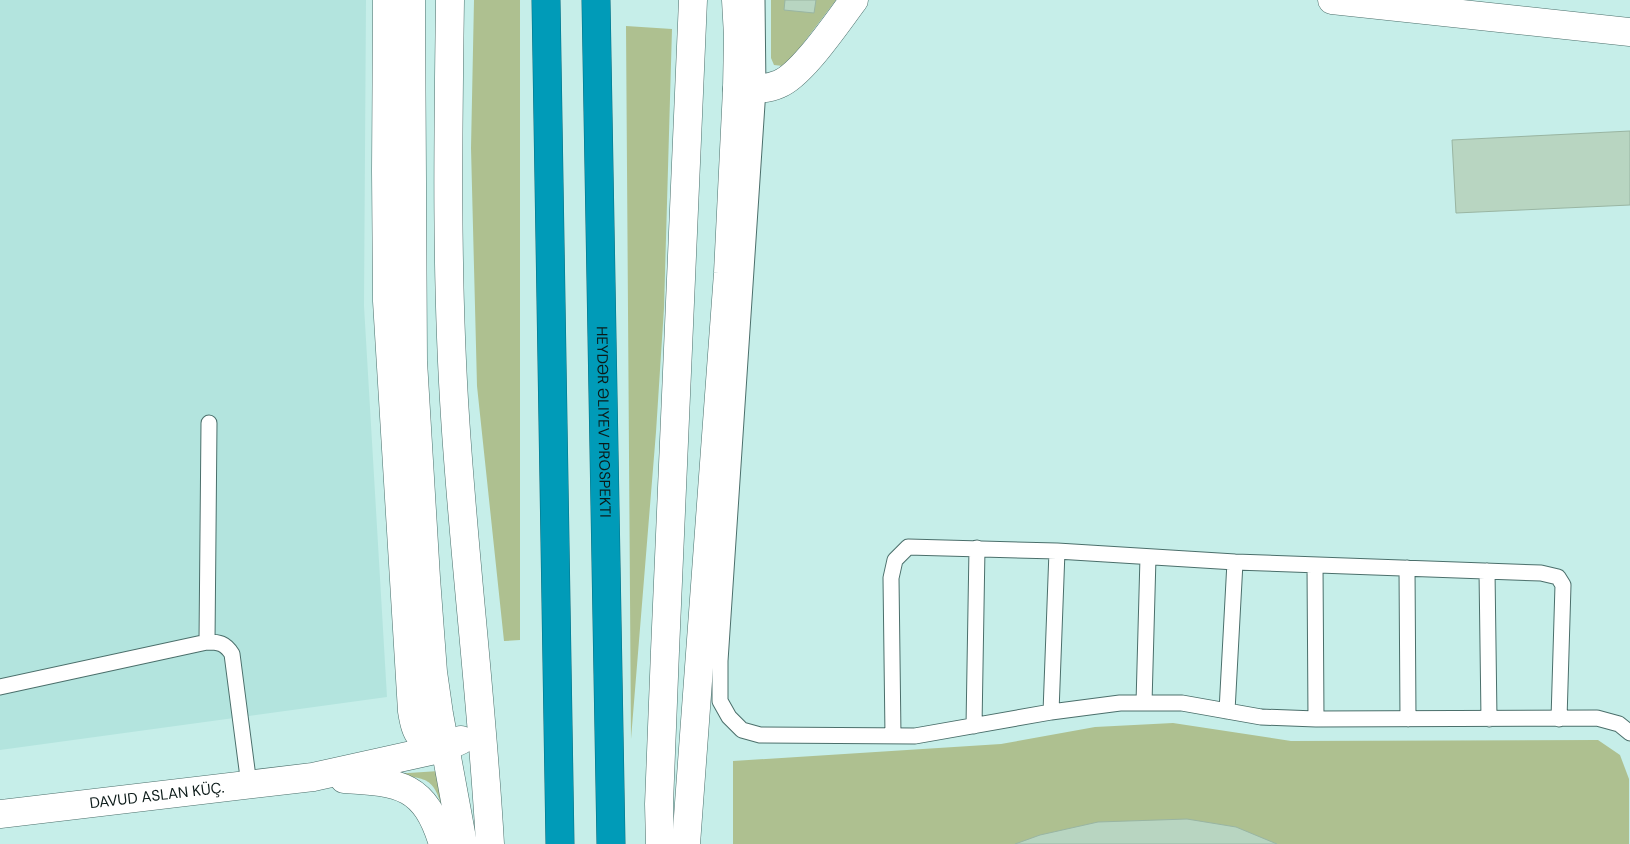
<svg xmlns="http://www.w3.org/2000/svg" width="1630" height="844" font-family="'DM Sans',sans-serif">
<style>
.built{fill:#b3e4de}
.green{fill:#aec090}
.building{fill:#b8d5c1;stroke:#99b5a2}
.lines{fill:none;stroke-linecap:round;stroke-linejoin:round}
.lane-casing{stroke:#4b6f6b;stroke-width:17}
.street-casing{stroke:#4b6f6b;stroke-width:29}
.secondary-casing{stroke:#4b6f6b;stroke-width:29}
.highway-casing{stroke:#046e80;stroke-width:29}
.lane{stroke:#fff;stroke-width:15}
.street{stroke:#fff;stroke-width:28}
.secondary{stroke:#fff;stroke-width:28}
.highway{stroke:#009bb8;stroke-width:28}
.labels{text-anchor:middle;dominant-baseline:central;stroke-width:4;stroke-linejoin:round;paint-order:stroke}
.street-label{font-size:15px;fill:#0b1a18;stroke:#c6eee9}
</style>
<rect width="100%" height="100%" fill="#c6eee9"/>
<path class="built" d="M 0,0 L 366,0 L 364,306 L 387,697 L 0,750 Z"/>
<path class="green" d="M 474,0 L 520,0 L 520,640 L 504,641 L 477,386 L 471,148 Z
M 771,0 L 836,0 L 792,58 L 783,66 L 774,65 L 771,58 Z
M 626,26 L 672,29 L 664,308 L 656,432 L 631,739 Z
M 1173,723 L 1291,741 L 1598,740 L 1620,755 L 1629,779 L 1629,844 L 733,844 L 733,761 L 1001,744 L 1095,727 Z
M 439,771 L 446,818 C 433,780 435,779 393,774 Z"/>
<path class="building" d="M 785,0 L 816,0 L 814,13 L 784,10 Z
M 1630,131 L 1630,205 L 1456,213 L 1452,140 Z
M 1187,819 L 1236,827 L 1277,844 L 1015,844 L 1040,835 L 1098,822 Z"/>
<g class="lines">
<defs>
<path id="lane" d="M 757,0 L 758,89 L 720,661 L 720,701 L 729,717 L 742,730 L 760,735 L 915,736 L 1051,712 L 1120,703 L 1182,703 L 1261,717 L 1316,719 L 1597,718 L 1619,724 L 1630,733
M 1315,565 L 1316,719
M 1407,568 L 1408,719
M 1487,571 L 1489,719
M 207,642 L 209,423
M 0,687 L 207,642 C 219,642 225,643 232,654 L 249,785
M 1144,703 L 1148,557
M 1227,711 L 1235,562
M 1051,712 L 1057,551
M 974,726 L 977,548
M 893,736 L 891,578 L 895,560 L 908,547 L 1057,551 L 1235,562 L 1541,573 L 1558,577 L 1563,585 L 1559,719"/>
<path id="street" d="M 387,0 L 386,171 L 387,301 L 412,711 C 416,736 420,741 444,748
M 1332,0 L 1630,32
M 737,89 C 751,89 766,90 779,84 C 802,75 838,21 854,0"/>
<g id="secondary">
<path d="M 411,0 L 413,361 L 426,578 L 433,672 L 439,714 L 463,844"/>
<path d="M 450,0 C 448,139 446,278 455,416 C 464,559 482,701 490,844"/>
<path d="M 344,779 C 401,782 425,785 443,844"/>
<path id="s1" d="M 0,814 L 313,777 L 444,748 L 461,740"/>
<path d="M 660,844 L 659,804 L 665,651 L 693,0"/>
<path d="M 686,844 L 728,273 L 737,89 L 738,36 L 736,0"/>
</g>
<g id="highway">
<path d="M 546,0 L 560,844"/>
<path id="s2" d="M 596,0 L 611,844"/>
</g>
</defs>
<use href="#lane" class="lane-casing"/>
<use href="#street" class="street-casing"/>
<use href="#secondary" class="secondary-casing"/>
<use href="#highway" class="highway-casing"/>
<use href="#lane" class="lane"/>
<use href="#street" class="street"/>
<use href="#secondary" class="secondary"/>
<use href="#highway" class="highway"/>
</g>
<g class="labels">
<g class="street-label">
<text stroke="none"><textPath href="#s2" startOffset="422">HEYDƏR ƏLIYEV PROSPEKTI</textPath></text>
<text stroke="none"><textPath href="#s1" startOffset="158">DAVUD ASLAN KÜÇ.</textPath></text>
</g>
</g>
</svg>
